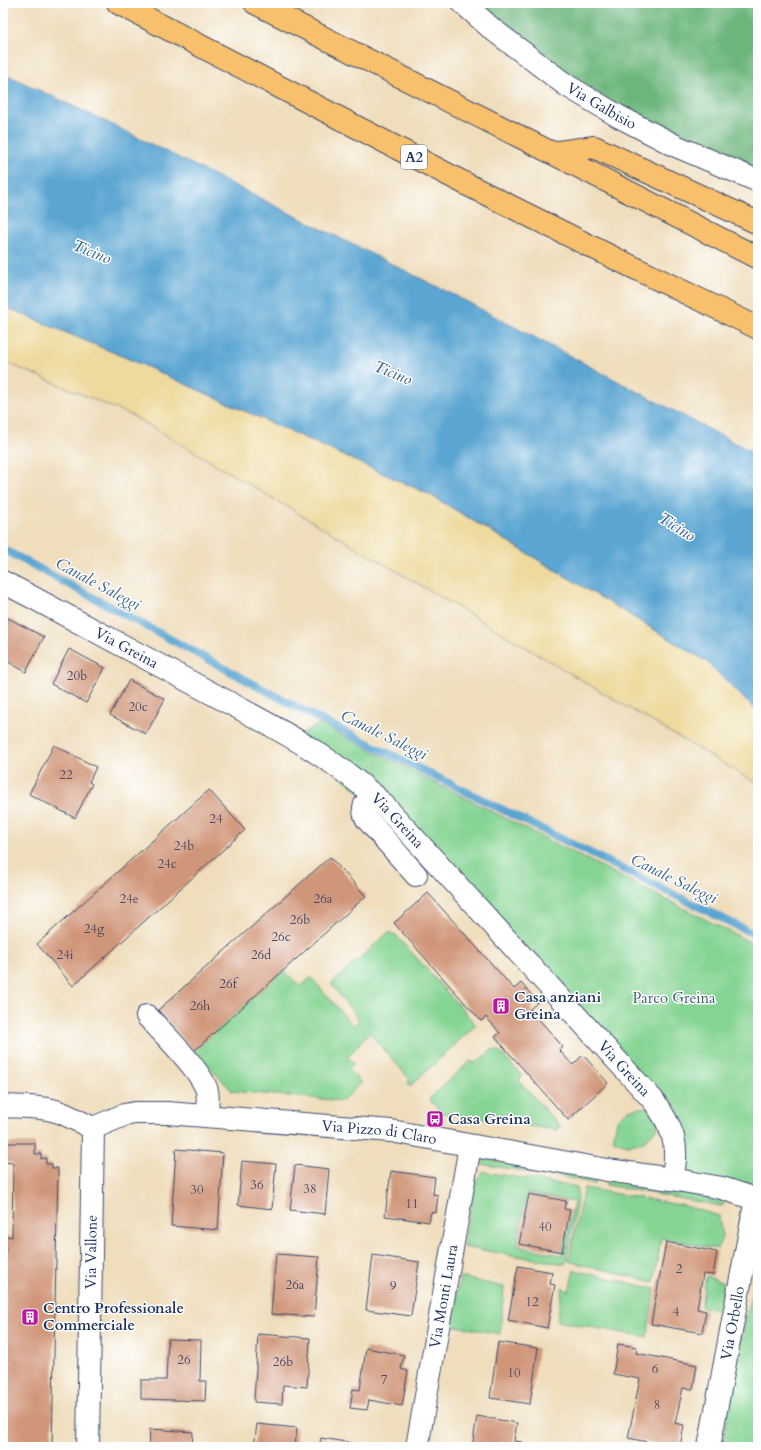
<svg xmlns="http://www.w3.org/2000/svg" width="761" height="1450" font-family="Cardo,serif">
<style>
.green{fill:#85d493;stroke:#508278;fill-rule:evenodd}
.forest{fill:#6cb67d;stroke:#44726e}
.sand{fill:#eeda9e;stroke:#84847e}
.water{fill:#5aa5d2;stroke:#3a6a98}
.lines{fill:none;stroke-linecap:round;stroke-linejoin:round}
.stream{stroke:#5aa5d2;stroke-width:8}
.building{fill:#d09679}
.minor-casing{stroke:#3b496c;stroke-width:24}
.highway-casing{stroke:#3b496c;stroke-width:24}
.minor{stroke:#fff;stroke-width:22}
.highway{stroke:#f8bf6c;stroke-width:22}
.labels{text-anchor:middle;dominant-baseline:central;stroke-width:3;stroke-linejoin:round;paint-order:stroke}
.number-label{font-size:13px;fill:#484965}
.shield{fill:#fff;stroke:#5f6d8e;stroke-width:1}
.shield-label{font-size:14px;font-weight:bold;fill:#1b2f5e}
.street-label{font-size:15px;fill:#1b2f5e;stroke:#fff}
.poi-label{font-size:15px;font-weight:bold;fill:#1b2f5e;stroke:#fff;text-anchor:start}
.park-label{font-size:15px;fill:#3b616e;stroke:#fff}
.water-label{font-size:16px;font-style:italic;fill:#345e8c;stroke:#fff}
</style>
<rect width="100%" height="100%" fill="#fff"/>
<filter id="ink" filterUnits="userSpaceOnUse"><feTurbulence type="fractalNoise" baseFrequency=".025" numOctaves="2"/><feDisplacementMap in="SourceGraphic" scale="8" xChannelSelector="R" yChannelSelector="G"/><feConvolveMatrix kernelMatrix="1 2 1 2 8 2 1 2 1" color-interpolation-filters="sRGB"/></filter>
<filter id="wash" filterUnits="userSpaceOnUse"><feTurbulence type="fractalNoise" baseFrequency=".012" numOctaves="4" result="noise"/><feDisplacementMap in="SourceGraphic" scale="16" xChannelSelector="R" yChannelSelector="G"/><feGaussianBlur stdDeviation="0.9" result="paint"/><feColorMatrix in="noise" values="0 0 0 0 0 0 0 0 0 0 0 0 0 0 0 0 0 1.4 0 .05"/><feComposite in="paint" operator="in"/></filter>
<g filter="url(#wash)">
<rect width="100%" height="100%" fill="#efddbb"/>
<path class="green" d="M 319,724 L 758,946 L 758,1200 L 672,1179 L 671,1130 L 416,840 L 295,738 Z
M 389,932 L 397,936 L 476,1025 L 410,1086 L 407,1084 L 410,1080 L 369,1032 L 348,1057 L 354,1064 L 348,1069 L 361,1082 L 343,1101 L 232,1091 L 194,1051 L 284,970 L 300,987 L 311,977 L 353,1026 L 359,1020 L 331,984 Z
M 492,1050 L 498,1050 L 522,1076 L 519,1081 L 560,1126 L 557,1130 L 442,1113 L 429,1099 L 470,1061 L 475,1063 Z
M 647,1107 L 658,1118 L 657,1129 L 642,1143 L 627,1145 L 613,1140 L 617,1120 L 628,1110 Z
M 483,1159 L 536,1167 L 536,1173 L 480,1164 Z
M 551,1169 L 596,1176 L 595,1184 L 552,1174 Z
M 484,1172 L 577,1187 L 577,1202 L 565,1264 L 463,1247 L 476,1180 ZM 527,1193 L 574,1202 L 562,1255 L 517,1246 Z
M 607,1179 L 726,1201 L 722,1206 L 606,1185 Z
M 584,1188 L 685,1206 L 719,1216 L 722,1236 L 718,1249 L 661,1238 L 654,1282 L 568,1261 Z
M 758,1263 L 758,1447 L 722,1447 L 736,1365 Z
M 574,1270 L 655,1289 L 647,1337 L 557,1321 L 562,1288 L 569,1291 Z
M 706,1276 L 724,1283 L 719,1310 L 701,1307 Z
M 460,1277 L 504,1287 L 500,1334 L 450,1325 Z"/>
<path class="forest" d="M 463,3 L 758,3 L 758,181 L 676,146 Z"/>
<path class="sand" d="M 3,306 L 143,365 L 430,495 L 706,661 L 758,713 L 758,784 L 133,416 L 3,361 Z"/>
<path class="water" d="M 3,73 L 107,122 L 458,297 L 758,455 L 758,713 L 706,661 L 431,495 L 143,365 L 3,306 Z"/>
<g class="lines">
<path class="stream" d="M 3,549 L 313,716 L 758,936"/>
</g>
<g id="blocks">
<path class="building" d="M 8,618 L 44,637 L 26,672 L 3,659 L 3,628 Z
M 69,649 L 105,668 L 86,703 L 51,684 Z
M 129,680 L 165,699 L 146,734 L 110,715 Z
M 54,745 L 96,767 L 89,782 L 92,784 L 75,818 L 29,794 Z
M 209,790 L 245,830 L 73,986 L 37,944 Z
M 330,857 L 366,896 L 194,1051 L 158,1010 Z
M 428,893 L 514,989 L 521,983 L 538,1002 L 530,1009 L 563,1047 L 559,1050 L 573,1065 L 583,1055 L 608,1083 L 568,1120 L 495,1037 L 500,1033 L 486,1017 L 481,1021 L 394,923 Z
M 7,1143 L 35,1143 L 35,1154 L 41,1154 L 41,1159 L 46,1158 L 46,1164 L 52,1164 L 52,1168 L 58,1168 L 52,1447 L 3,1447 L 6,1236 L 12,1237 L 13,1163 L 3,1162 L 3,1147 L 8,1147 Z
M 176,1149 L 223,1153 L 218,1230 L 171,1226 Z
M 242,1161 L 276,1164 L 272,1209 L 238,1205 Z
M 295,1165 L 329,1169 L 325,1214 L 290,1210 Z
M 391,1171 L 435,1177 L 433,1194 L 438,1195 L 436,1213 L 431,1212 L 429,1222 L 385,1216 Z
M 529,1194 L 566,1201 L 564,1209 L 570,1210 L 562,1252 L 519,1244 Z
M 666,1242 L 717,1252 L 713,1275 L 703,1274 L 697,1309 L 706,1311 L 702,1333 L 651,1324 Z
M 276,1254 L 319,1257 L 314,1317 L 271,1314 Z
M 373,1255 L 419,1262 L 411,1316 L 366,1310 Z
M 518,1266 L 552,1272 L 550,1284 L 555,1285 L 547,1328 L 508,1320 Z
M 258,1334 L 310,1338 L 307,1387 L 283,1385 L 282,1404 L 254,1402 Z
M 168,1339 L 201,1340 L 200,1381 L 206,1381 L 205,1401 L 141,1399 L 141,1380 L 166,1380 Z
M 498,1342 L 538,1348 L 530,1404 L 490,1398 Z
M 618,1344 L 637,1347 L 636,1353 L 697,1365 L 693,1389 L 683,1388 L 675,1423 L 684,1425 L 680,1447 L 672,1447 L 628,1438 L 640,1379 L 613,1374 Z
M 366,1348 L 404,1355 L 401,1369 L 408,1371 L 402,1406 L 369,1400 L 367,1410 L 350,1408 L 353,1389 L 360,1390 Z
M 477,1416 L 517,1423 L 514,1441 L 523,1442 L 523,1447 L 472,1447 Z
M 257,1424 L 297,1428 L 295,1447 L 254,1447 Z
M 150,1429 L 193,1432 L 192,1447 L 149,1447 Z
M 321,1438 L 353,1443 L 353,1447 L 319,1447 Z"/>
</g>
</g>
<g filter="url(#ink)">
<use href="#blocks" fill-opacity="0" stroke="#3b496c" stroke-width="1"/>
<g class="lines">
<defs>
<g id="minor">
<path id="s1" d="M 463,3 L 492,29 L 566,85 L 618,116 L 676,146 L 758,181"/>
<path id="s2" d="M 3,582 L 30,596 C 90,628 151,661 211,693 C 272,726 333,756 383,804 L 653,1100 C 673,1127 680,1145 672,1179"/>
<path d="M 374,795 C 365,803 361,806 366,818 L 416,875"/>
<path d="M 147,1016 C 163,1033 202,1071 207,1091 C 209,1099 207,1108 206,1116"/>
<path id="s3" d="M 3,1106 C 21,1107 39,1106 56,1111 C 69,1115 81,1123 93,1128 L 124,1115 L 135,1113 L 167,1113 L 391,1131 L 607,1170 L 672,1179 L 722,1188 L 758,1200"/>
<path id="s4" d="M 88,1447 L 93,1128"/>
<path id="s5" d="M 417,1447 L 470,1146"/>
<path id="s6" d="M 709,1447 L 756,1199"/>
</g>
<path id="highway" d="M 118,3 L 470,186 L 608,255 L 758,328
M 255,3 L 552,153 L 758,258
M 552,153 L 594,147 L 758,223"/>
</defs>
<use href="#minor" class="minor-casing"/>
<use href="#highway" class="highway-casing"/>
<use href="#minor" class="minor"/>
<use href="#highway" class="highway"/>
</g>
</g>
<defs>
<symbol id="building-square" viewBox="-11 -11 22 22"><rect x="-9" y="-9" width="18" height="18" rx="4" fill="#b5179e" stroke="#fff"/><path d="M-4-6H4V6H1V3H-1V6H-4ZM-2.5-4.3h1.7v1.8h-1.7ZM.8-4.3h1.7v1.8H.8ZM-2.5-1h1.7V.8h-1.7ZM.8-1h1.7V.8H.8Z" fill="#fff"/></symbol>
<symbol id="bus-square" viewBox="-11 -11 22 22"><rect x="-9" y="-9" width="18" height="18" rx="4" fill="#b5179e" stroke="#fff"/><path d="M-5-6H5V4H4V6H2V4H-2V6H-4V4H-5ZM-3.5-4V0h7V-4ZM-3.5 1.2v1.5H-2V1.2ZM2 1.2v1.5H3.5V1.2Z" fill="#fff"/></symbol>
</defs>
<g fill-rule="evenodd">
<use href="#building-square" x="491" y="996" width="20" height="20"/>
<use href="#bus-square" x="425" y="1109" width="20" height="20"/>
<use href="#building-square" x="20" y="1307" width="20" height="20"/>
</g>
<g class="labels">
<g class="number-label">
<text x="77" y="676">20b</text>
<text x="138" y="707">20c</text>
<text x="66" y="775">22</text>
<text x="216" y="819">24</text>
<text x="184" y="846">24b</text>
<text x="167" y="864">24c</text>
<text x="129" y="899">24e</text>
<text x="323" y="899">26a</text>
<text x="300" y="920">26b</text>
<text x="94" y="929">24g</text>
<text x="281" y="937">26c</text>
<text x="65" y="955">24i</text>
<text x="261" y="955">26d</text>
<text x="228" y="984">26f</text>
<text x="200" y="1006">26h</text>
<text x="257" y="1185">36</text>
<text x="310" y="1189">38</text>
<text x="197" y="1190">30</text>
<text x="412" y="1204">11</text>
<text x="545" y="1227">40</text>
<text x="679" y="1269">2</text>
<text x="295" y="1285">26a</text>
<text x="393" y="1286">9</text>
<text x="532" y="1302">12</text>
<text x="676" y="1312">4</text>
<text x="184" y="1360">26</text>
<text x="283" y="1362">26b</text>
<text x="655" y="1369">6</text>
<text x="514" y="1373">10</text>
<text x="384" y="1380">7</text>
<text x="657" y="1405">8</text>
</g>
<rect class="shield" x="401" y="145" width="26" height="24" rx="3"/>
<g class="shield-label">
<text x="414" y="157">A2</text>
</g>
<g class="street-label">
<text stroke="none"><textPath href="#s1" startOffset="173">Via Galbisio</textPath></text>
<text stroke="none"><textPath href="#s2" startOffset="140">Via Greina</textPath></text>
<text stroke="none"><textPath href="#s2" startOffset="463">Via Greina</textPath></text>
<text stroke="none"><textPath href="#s2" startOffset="799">Via Greina</textPath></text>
<text stroke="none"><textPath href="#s3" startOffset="384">Via Pizzo di Claro</textPath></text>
<text stroke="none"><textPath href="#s4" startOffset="195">Via Vallone</textPath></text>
<text stroke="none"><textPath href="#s5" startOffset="153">Via Monti Laura</textPath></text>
<text stroke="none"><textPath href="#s6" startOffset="126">Via Orbello</textPath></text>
</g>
<g class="poi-label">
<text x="514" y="997">Casa anziani<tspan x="514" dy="17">Greina</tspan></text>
<text x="448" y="1119">Casa Greina</text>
<text x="43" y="1308">Centro Professionale<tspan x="43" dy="17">Commerciale</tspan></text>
</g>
<g class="park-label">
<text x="674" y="998">Parco Greina</text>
</g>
<g class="water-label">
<text transform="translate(92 252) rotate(22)">Ticino</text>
<text transform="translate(393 373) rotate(22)">Ticino</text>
<text transform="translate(677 527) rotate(32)">Ticino</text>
<text transform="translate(98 584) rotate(28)">Canale Saleggi</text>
<text transform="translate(384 735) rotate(26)">Canale Saleggi</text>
<text transform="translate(674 879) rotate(26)">Canale Saleggi</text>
</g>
</g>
<rect width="761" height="1450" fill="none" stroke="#fff" stroke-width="16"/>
</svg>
